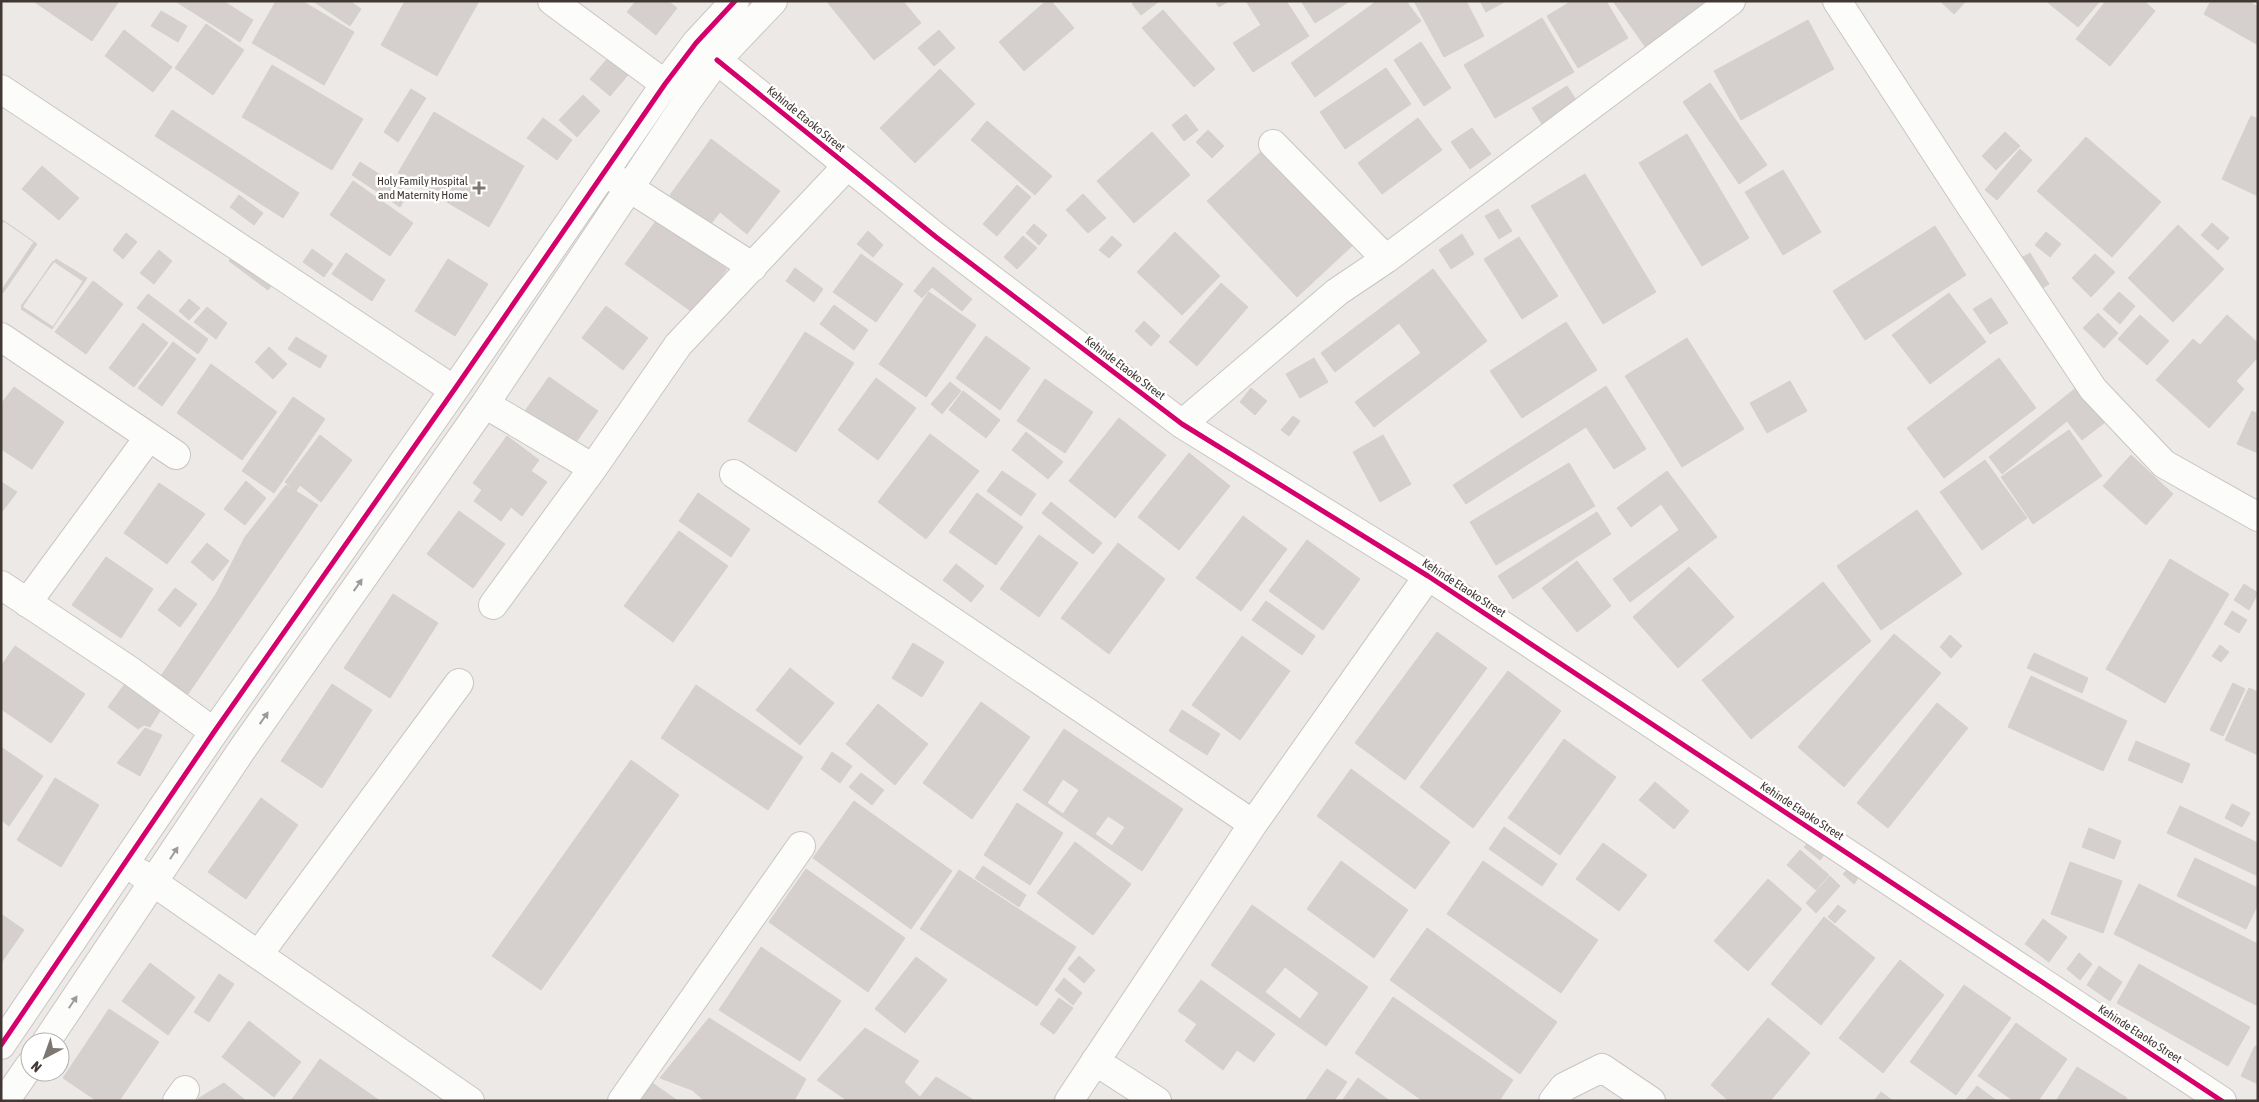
<svg xmlns="http://www.w3.org/2000/svg" width="2259" height="1102" font-family="'Asap Condensed',sans-serif">
<style>
.building{fill:#d5d0cd;stroke:#d5d0cc;fill-rule:evenodd}
.lines{fill:none;stroke-linecap:round;stroke-linejoin:round}
.minor-casing{stroke:#c9c5c2;stroke-width:30}
.minor{stroke:#fcfcfb;stroke-width:28}
.cycleway-casing{stroke:#fff;stroke-width:8}
.cycleway{stroke:#d6006c;stroke-width:5}
.oneway{fill:#9e9a98}
.poi-dot{fill:#7d7672;stroke:#fff;stroke-width:2}
.labels{text-anchor:middle;dominant-baseline:central;stroke-width:5;stroke-linejoin:round;paint-order:stroke}
.street-label{font-size:12px;fill:#413834;stroke:#fff}
.poi-label{font-size:12px;fill:#413834;stroke:#fff;text-anchor:end}
</style>
<rect width="100%" height="100%" fill="#ede9e6"/>
<path class="building" d="M 33,1 L 119,1 L 92,41 Z
M 175,1 L 223,1 L 253,20 L 240,42 Z
M 276,1 L 302,1 L 354,32 L 324,85 L 252,43 Z
M 313,1 L 350,1 L 361,9 L 350,26 Z
M 405,1 L 479,1 L 437,76 L 381,45 Z
M 636,1 L 668,1 L 677,8 L 656,35 L 627,12 Z
M 830,1 L 903,1 L 921,23 L 874,60 L 828,3 Z
M 1046,1 L 1051,1 L 1074,28 L 1024,71 L 999,42 Z
M 1135,1 L 1158,1 L 1158,2 L 1141,15 L 1132,4 Z
M 1215,1 L 1229,1 L 1219,7 Z
M 1246,1 L 1286,1 L 1309,36 L 1253,72 L 1233,43 L 1261,25 Z
M 1301,1 L 1350,1 L 1315,23 Z
M 1377,1 L 1406,1 L 1421,21 L 1315,97 L 1291,63 Z
M 1414,1 L 1466,1 L 1484,36 L 1444,57 Z
M 1480,1 L 1506,1 L 1486,12 Z
M 1572,1 L 1606,1 L 1628,38 L 1578,68 L 1547,16 Z
M 1613,1 L 1715,1 L 1649,52 Z
M 1940,1 L 1966,1 L 1954,14 Z
M 2046,1 L 2100,1 L 2078,27 Z
M 2106,1 L 2144,1 L 2155,11 L 2110,66 L 2076,39 Z
M 2211,1 L 2248,1 L 2258,7 L 2258,45 L 2204,14 Z
M 1163,10 L 1215,69 L 1194,87 L 1142,28 Z
M 161,11 L 187,26 L 178,42 L 151,26 Z
M 1542,18 L 1574,72 L 1495,118 L 1464,65 Z
M 1808,20 L 1834,69 L 1741,120 L 1714,71 Z
M 206,24 L 244,50 L 213,95 L 175,68 Z
M 124,30 L 172,67 L 153,92 L 105,56 Z
M 939,30 L 955,48 L 934,66 L 918,48 Z
M 1421,42 L 1451,88 L 1424,106 L 1394,60 Z
M 608,58 L 628,75 L 610,96 L 590,79 Z
M 272,65 L 363,119 L 332,170 L 242,117 Z
M 1386,68 L 1411,104 L 1345,149 L 1320,112 Z
M 940,69 L 975,104 L 915,163 L 880,128 Z
M 1710,83 L 1767,165 L 1739,184 L 1683,102 Z
M 1567,86 L 1578,103 L 1542,124 L 1532,108 Z
M 411,89 L 426,98 L 398,142 L 384,132 Z
M 583,95 L 600,111 L 577,137 L 559,120 Z
M 172,110 L 299,193 L 283,218 L 155,136 Z
M 434,112 L 524,166 L 489,227 L 398,173 Z
M 1186,114 L 1198,130 L 1184,141 L 1172,125 Z
M 2251,116 L 2258,119 L 2258,196 L 2222,179 Z
M 543,118 L 572,140 L 557,160 L 527,138 Z
M 1418,118 L 1442,150 L 1382,194 L 1358,163 Z
M 987,121 L 1052,176 L 1035,195 L 971,140 Z
M 1472,128 L 1491,154 L 1470,169 L 1451,142 Z
M 1208,130 L 1224,146 L 1212,158 L 1196,142 Z
M 1152,132 L 1190,175 L 1134,223 L 1097,181 Z
M 2005,132 L 2020,146 L 1996,170 L 1982,156 Z
M 1687,134 L 1749,238 L 1702,266 L 1639,163 Z
M 2086,137 L 2161,202 L 2112,257 L 2037,191 Z
M 711,139 L 780,191 L 747,234 L 720,212 L 710,225 L 670,195 Z
M 2020,149 L 2032,160 L 1997,200 L 1985,190 Z
M 1263,150 L 1352,246 L 1297,297 L 1207,201 Z
M 360,162 L 409,193 L 400,207 L 352,175 Z
M 42,166 L 79,198 L 59,220 L 22,189 Z
M 1783,170 L 1821,232 L 1783,255 L 1745,192 Z
M 1585,174 L 1656,292 L 1603,324 L 1531,206 Z
M 353,181 L 413,223 L 390,256 L 330,215 Z
M 1017,185 L 1031,197 L 997,236 L 983,224 Z
M 1083,194 L 1106,218 L 1088,233 L 1066,210 Z
M 239,195 L 263,213 L 254,225 L 230,207 Z
M 1498,209 L 1512,231 L 1499,239 L 1485,216 Z
M 658,218 L 727,269 L 695,314 L 625,264 Z
M 1,219 L 34,242 L 1,291 Z
M 4,221 L 37,244 L 3,293 L 1,292 L 1,225 Z
M 2212,223 L 2229,238 L 2218,250 L 2201,235 Z
M 1034,224 L 1047,235 L 1039,245 L 1026,233 Z
M 2178,225 L 2224,269 L 2173,322 L 2128,278 Z
M 1935,226 L 1966,275 L 1865,340 L 1833,291 Z
M 868,231 L 883,245 L 873,257 L 857,244 Z
M 1175,232 L 1220,276 L 1182,315 L 1137,272 Z
M 2046,232 L 2061,244 L 2050,257 L 2035,245 Z
M 126,233 L 137,242 L 123,259 L 113,250 Z
M 1462,234 L 1474,254 L 1451,269 L 1439,250 Z
M 1023,236 L 1037,248 L 1017,269 L 1004,257 Z
M 1112,236 L 1122,245 L 1109,258 L 1099,250 Z
M 1519,237 L 1558,296 L 1522,319 L 1484,259 Z
M 312,249 L 333,264 L 324,277 L 303,262 Z
M 159,250 L 172,261 L 154,284 L 140,273 Z
M 237,251 L 276,280 L 268,290 L 229,261 Z
M 346,253 L 385,280 L 372,301 L 332,274 Z
M 2030,253 L 2049,284 L 2036,292 L 2016,261 Z
M 861,254 L 903,284 L 876,322 L 833,292 Z
M 2095,254 L 2115,272 L 2091,297 L 2072,278 Z
M 56,259 L 87,278 L 53,327 L 21,306 Z
M 448,259 L 488,284 L 455,336 L 415,311 Z
M 53,261 L 83,281 L 52,329 L 21,309 Z
M 933,267 L 972,299 L 962,311 L 932,287 L 922,298 L 914,291 Z
M 795,268 L 823,289 L 814,302 L 786,281 Z
M 1433,269 L 1487,341 L 1374,427 L 1355,402 L 1421,353 L 1399,323 L 1335,372 L 1321,353 Z
M 93,281 L 123,304 L 86,354 L 55,332 Z
M 1221,283 L 1248,307 L 1197,366 L 1169,342 Z
M 929,292 L 976,325 L 926,397 L 879,364 Z
M 2119,292 L 2135,306 L 2120,324 L 2103,309 Z
M 1949,293 L 1986,342 L 1930,384 L 1892,335 Z
M 148,294 L 208,339 L 198,354 L 137,308 Z
M 1991,298 L 2008,323 L 1990,334 L 1973,309 Z
M 189,299 L 200,308 L 189,320 L 179,311 Z
M 834,305 L 868,330 L 854,350 L 820,324 Z
M 606,306 L 648,338 L 623,370 L 582,338 Z
M 207,307 L 227,323 L 216,339 L 194,322 Z
M 2098,313 L 2118,333 L 2104,348 L 2083,328 Z
M 2140,315 L 2169,341 L 2147,365 L 2118,339 Z
M 2227,315 L 2258,343 L 2258,357 L 2236,381 L 2244,389 L 2209,428 L 2156,380 L 2193,339 L 2200,345 Z
M 1144,321 L 1160,336 L 1151,346 L 1135,331 Z
M 1566,322 L 1597,370 L 1522,418 L 1490,371 Z
M 143,323 L 168,343 L 134,387 L 109,368 Z
M 805,332 L 854,363 L 796,452 L 748,421 Z
M 986,336 L 1030,368 L 1000,410 L 956,378 Z
M 296,337 L 327,356 L 320,368 L 288,349 Z
M 1687,338 L 1744,429 L 1682,467 L 1625,376 Z
M 173,342 L 196,359 L 162,406 L 138,388 Z
M 269,347 L 287,364 L 273,379 L 255,362 Z
M 1314,358 L 1328,382 L 1300,398 L 1286,374 Z
M 1999,358 L 2036,408 L 1944,478 L 1907,428 Z
M 211,364 L 277,412 L 242,460 L 177,413 Z
M 549,377 L 598,411 L 574,445 L 525,411 Z
M 876,378 L 916,408 L 878,460 L 838,430 Z
M 1045,379 L 1093,412 L 1065,453 L 1017,421 Z
M 1790,381 L 1807,411 L 1767,433 L 1750,403 Z
M 950,382 L 961,391 L 942,414 L 931,404 Z
M 1606,386 L 1646,449 L 1614,469 L 1586,427 L 1466,504 L 1453,485 Z
M 14,387 L 64,422 L 32,469 L 1,449 L 1,404 Z
M 1251,388 L 1267,401 L 1255,415 L 1240,402 Z
M 2076,388 L 2104,423 L 2082,440 L 2067,421 L 2002,474 L 1989,457 Z
M 963,391 L 1000,420 L 986,438 L 949,410 Z
M 293,397 L 325,419 L 274,493 L 242,471 Z
M 2252,411 L 2258,414 L 2258,453 L 2237,444 Z
M 1293,416 L 1300,421 L 1289,436 L 1281,430 Z
M 1119,418 L 1166,455 L 1115,518 L 1069,481 Z
M 2069,430 L 2102,476 L 2033,524 L 2001,477 Z
M 1026,432 L 1063,462 L 1048,479 L 1012,450 Z
M 930,434 L 979,471 L 926,539 L 878,502 Z
M 320,435 L 352,460 L 321,502 L 300,485 L 296,491 L 285,482 Z
M 1383,435 L 1411,484 L 1380,502 L 1353,452 Z
M 507,436 L 539,460 L 531,471 L 547,482 L 522,516 L 511,507 L 501,521 L 474,501 L 482,490 L 473,483 Z
M 1189,453 L 1230,486 L 1179,550 L 1138,517 Z
M 2131,455 L 2173,494 L 2146,525 L 2103,486 Z
M 1985,460 L 2027,518 L 1982,550 L 1940,492 Z
M 1569,463 L 1595,506 L 1496,565 L 1470,522 Z
M 1002,471 L 1036,494 L 1021,516 L 987,491 Z
M 1667,471 L 1717,537 L 1630,602 L 1613,579 L 1679,530 L 1661,504 L 1631,527 L 1617,508 Z
M 246,481 L 266,498 L 245,525 L 224,509 Z
M 1,482 L 17,492 L 1,513 Z
M 159,483 L 205,514 L 167,564 L 124,533 Z
M 286,485 L 318,505 L 188,694 L 161,676 L 216,594 L 245,537 Z
M 698,493 L 750,529 L 731,557 L 679,521 Z
M 977,493 L 1023,527 L 996,565 L 949,532 Z
M 1051,502 L 1102,543 L 1093,554 L 1042,513 Z
M 1917,510 L 1962,574 L 1881,630 L 1837,566 Z
M 459,511 L 505,544 L 473,588 L 427,554 Z
M 1597,512 L 1611,534 L 1513,599 L 1498,576 Z
M 1243,516 L 1287,549 L 1241,611 L 1196,578 Z
M 679,531 L 728,566 L 673,642 L 624,606 Z
M 1039,535 L 1078,563 L 1039,617 L 1000,589 Z
M 1307,540 L 1360,579 L 1323,630 L 1269,591 Z
M 207,543 L 229,561 L 213,581 L 191,562 Z
M 1118,543 L 1165,579 L 1109,654 L 1061,618 Z
M 106,557 L 153,589 L 121,638 L 72,605 Z
M 2170,559 L 2229,594 L 2165,703 L 2106,669 Z
M 1577,561 L 1611,606 L 1577,632 L 1542,588 Z
M 956,564 L 984,586 L 971,602 L 943,580 Z
M 1689,567 L 1734,617 L 1678,668 L 1633,617 Z
M 1823,582 L 1871,641 L 1751,739 L 1702,680 Z
M 2244,584 L 2258,593 L 2249,610 L 2234,600 Z
M 175,588 L 197,604 L 180,627 L 158,610 Z
M 393,594 L 438,623 L 390,698 L 344,668 Z
M 1266,601 L 1315,636 L 1302,655 L 1252,620 Z
M 2232,611 L 2247,620 L 2239,633 L 2224,624 Z
M 1437,632 L 1487,668 L 1405,780 L 1355,743 Z
M 1894,634 L 1941,673 L 1844,787 L 1798,747 Z
M 1950,635 L 1962,646 L 1951,658 L 1940,647 Z
M 1242,636 L 1290,671 L 1240,740 L 1192,705 Z
M 913,643 L 944,662 L 922,697 L 892,678 Z
M 2220,645 L 2229,652 L 2221,662 L 2212,656 Z
M 15,646 L 85,694 L 51,743 L 1,709 L 1,666 Z
M 2034,653 L 2088,678 L 2082,693 L 2027,668 Z
M 790,668 L 834,703 L 800,745 L 756,710 Z
M 1508,671 L 1561,711 L 1473,828 L 1420,787 Z
M 2031,676 L 2127,721 L 2103,771 L 2008,727 Z
M 2233,683 L 2245,689 L 2223,736 L 2210,730 Z
M 332,684 L 372,710 L 322,788 L 281,761 Z
M 124,685 L 160,711 L 150,727 L 144,725 L 138,729 L 108,707 Z
M 696,685 L 803,757 L 768,810 L 661,738 Z
M 2249,688 L 2258,692 L 2258,755 L 2225,740 Z
M 981,702 L 1030,737 L 972,819 L 923,783 Z
M 1937,703 L 1968,728 L 1888,828 L 1857,803 Z
M 878,704 L 928,744 L 895,785 L 846,744 Z
M 1182,710 L 1220,734 L 1207,755 L 1169,731 Z
M 145,728 L 162,735 L 140,776 L 117,763 Z
M 1064,729 L 1183,809 L 1142,871 L 1023,790 ZM 1063,779 L 1079,790 L 1063,814 L 1047,803 ZM 1108,816 L 1125,827 L 1112,846 L 1095,834 Z
M 1564,739 L 1616,777 L 1560,855 L 1508,818 Z
M 2136,741 L 2190,764 L 2182,783 L 2128,760 Z
M 1,747 L 43,776 L 9,826 L 1,820 Z
M 832,752 L 852,766 L 840,783 L 821,769 Z
M 631,760 L 679,795 L 541,990 L 492,956 Z
M 1351,769 L 1450,842 L 1415,889 L 1317,816 Z
M 861,773 L 884,790 L 872,805 L 849,787 Z
M 55,778 L 99,805 L 61,867 L 17,840 Z
M 1655,782 L 1689,811 L 1674,829 L 1639,800 Z
M 261,798 L 298,825 L 246,899 L 208,872 Z
M 854,801 L 952,871 L 911,929 L 813,858 Z
M 1017,803 L 1063,833 L 1030,885 L 984,855 Z
M 2232,804 L 2250,813 L 2242,827 L 2225,818 Z
M 2180,806 L 2258,843 L 2258,876 L 2167,833 Z
M 1504,827 L 1557,864 L 1542,886 L 1489,849 Z
M 2089,828 L 2121,841 L 2114,859 L 2082,847 Z
M 1810,841 L 1825,854 L 1820,860 L 1804,847 Z
M 1075,842 L 1131,884 L 1093,935 L 1037,893 Z
M 1603,843 L 1647,875 L 1619,911 L 1576,879 Z
M 1800,850 L 1829,875 L 1816,890 L 1787,865 Z
M 2195,858 L 2258,888 L 2258,904 L 2246,929 L 2177,896 Z
M 1341,861 L 1408,910 L 1374,958 L 1307,909 Z
M 1483,861 L 1598,940 L 1561,993 L 1447,914 Z
M 2070,862 L 2122,881 L 2103,933 L 2051,914 Z
M 983,866 L 1026,895 L 1019,907 L 975,878 Z
M 806,869 L 905,938 L 868,992 L 769,922 Z
M 1848,869 L 1858,878 L 1854,884 L 1843,874 Z
M 959,870 L 1076,947 L 1037,1006 L 920,929 Z
M 1830,876 L 1840,886 L 1816,913 L 1806,903 Z
M 1768,879 L 1802,909 L 1748,971 L 1714,941 Z
M 2139,884 L 2258,944 L 2258,1006 L 2114,934 Z
M 1252,905 L 1368,987 L 1326,1046 L 1211,965 ZM 1285,967 L 1319,993 L 1300,1019 L 1265,992 Z
M 1838,905 L 1846,911 L 1835,923 L 1828,917 Z
M 1,914 L 24,930 L 1,963 Z
M 1824,917 L 1875,958 L 1821,1025 L 1771,984 Z
M 2043,919 L 2067,937 L 2049,962 L 2025,944 Z
M 1427,928 L 1557,1022 L 1520,1074 L 1390,980 Z
M 761,947 L 841,1001 L 800,1061 L 719,1010 Z
M 2079,953 L 2092,964 L 2080,980 L 2067,969 Z
M 1079,956 L 1095,970 L 1084,983 L 1068,969 Z
M 916,957 L 947,980 L 905,1033 L 875,1009 Z
M 1900,960 L 1944,995 L 1883,1073 L 1839,1038 Z
M 150,963 L 195,997 L 168,1035 L 122,1001 Z
M 2139,964 L 2250,1027 L 2228,1066 L 2117,1003 Z
M 2099,966 L 2122,982 L 2110,1001 L 2087,985 Z
M 219,974 L 234,984 L 209,1022 L 194,1012 Z
M 1064,978 L 1082,993 L 1073,1005 L 1055,990 Z
M 1201,980 L 1275,1034 L 1254,1062 L 1237,1050 L 1223,1070 L 1185,1041 L 1197,1024 L 1178,1011 Z
M 1964,985 L 2011,1018 L 1956,1095 L 1910,1062 Z
M 1393,997 L 1513,1080 L 1499,1101 L 1423,1101 L 1355,1053 Z
M 1059,998 L 1073,1008 L 1054,1034 L 1040,1024 Z
M 109,1009 L 159,1042 L 119,1101 L 97,1101 L 63,1078 Z
M 709,1018 L 806,1079 L 794,1101 L 705,1101 L 692,1090 L 660,1078 Z
M 1768,1018 L 1810,1053 L 1770,1101 L 1729,1101 L 1711,1085 Z
M 249,1021 L 301,1062 L 274,1097 L 222,1057 Z
M 2016,1023 L 2067,1059 L 2038,1101 L 2014,1101 L 1978,1076 Z
M 865,1028 L 919,1061 L 904,1082 L 920,1097 L 936,1077 L 975,1101 L 848,1101 L 817,1080 Z
M 2255,1046 L 2258,1047 L 2258,1084 L 2241,1076 Z
M 320,1059 L 380,1101 L 291,1101 Z
M 2077,1067 L 2127,1098 L 2125,1101 L 2056,1101 Z
M 1327,1069 L 1347,1082 L 1334,1101 L 1305,1101 Z
M 1358,1078 L 1390,1101 L 1342,1101 Z
M 648,1080 L 678,1101 L 635,1101 Z
M 224,1083 L 246,1101 L 198,1101 L 199,1098 Z
M 1977,1086 L 1997,1101 L 1965,1101 Z
M 1881,1092 L 1893,1101 L 1874,1101 Z"/>
<g class="lines">
<defs>
<path id="minor" d="M 552,1 L 665,84
M 1837,1 L 1972,208 L 2093,389 L 2164,464 L 2258,517
M 717,60 L 936,237 L 1182,424 L 1428,576 L 2222,1101
M 1,89 L 454,390
M 1273,144 L 1386,259
M 614,178 L 753,267
M 1,337 L 176,455
M 485,404 L 593,468
M 1182,424 L 1337,292 L 1386,259 L 1731,1
M 734,474 L 1253,824
M 1,585 L 132,672 L 214,732
M 27,603 L 149,437
M 493,605 L 593,468 L 678,345 L 847,166
M 140,873 L 470,1101
M 259,954 L 459,683
M 46,1042 L 241,751 L 485,404 L 688,100 L 717,60 L 773,1
M 1,1045 L 214,732 L 454,390 L 665,84 L 696,43 L 735,1
M 1095,1061 L 1157,1101
M 5,1101 L 30,1065
M 177,1101 L 185,1090
M 622,1101 L 801,846
M 1069,1101 L 1253,824 L 1428,576
M 1553,1101 L 1564,1087 L 1602,1068 L 1651,1101"/>
</defs>
<use href="#minor" class="minor-casing"/>
<use href="#minor" class="minor"/>
<defs>
<path id="cycleway" d="M 717,60 L 936,237 L 1182,424 L 1428,576 L 2222,1101
M 1,1045 L 214,732 L 454,390 L 665,84 L 696,43 L 735,1"/>
</defs>
<use href="#cycleway" class="cycleway-casing"/>
<use href="#cycleway" class="cycleway"/>
</g>
<defs><path id="oneway-solid" d="M-6-.8H1V-3.2L6.5 0L1 3.2V.8H-6Z" transform="scale(1.25)"/></defs>
<g class="oneway">
<use href="#oneway-solid" transform="translate(358 585) rotate(-55)"/>
<use href="#oneway-solid" transform="translate(264 718) rotate(-55)"/>
<use href="#oneway-solid" transform="translate(174 853) rotate(-57)"/>
<use href="#oneway-solid" transform="translate(73 1002) rotate(-56)"/>
</g>
<path class="poi-dot" d="M476.5 180.5h5v5h5v5h-5v5h-5v-5h-5v-5h5z"/>
<g class="labels">
<g class="street-label">
<text transform="translate(806 119) rotate(39)">Kehinde Etaoko Street</text>
<text transform="translate(1125 368) rotate(37)">Kehinde Etaoko Street</text>
<text transform="translate(1464 588) rotate(33)">Kehinde Etaoko Street</text>
<text transform="translate(1802 811) rotate(33)">Kehinde Etaoko Street</text>
<text transform="translate(2140 1034) rotate(33)">Kehinde Etaoko Street</text>
</g>
<g class="poi-label">
<text x="468" y="181">Holy Family Hospital<tspan x="468" dy="14">and Maternity Home</tspan></text>
</g>
</g>
<rect width="2259" height="1102" fill="none" stroke="#413834" stroke-width="5"/>
<g transform="translate(45 1057) rotate(221)"><circle r="24" fill="#ffffff" stroke="#b3afae"/>
<path d="M0-4L9 19L0 12L-9 19Z" fill="#7d7672"/>
<text y="-8" font-size="14" font-weight="bold" text-anchor="middle" fill="#413834">N</text>
</g>
</svg>
